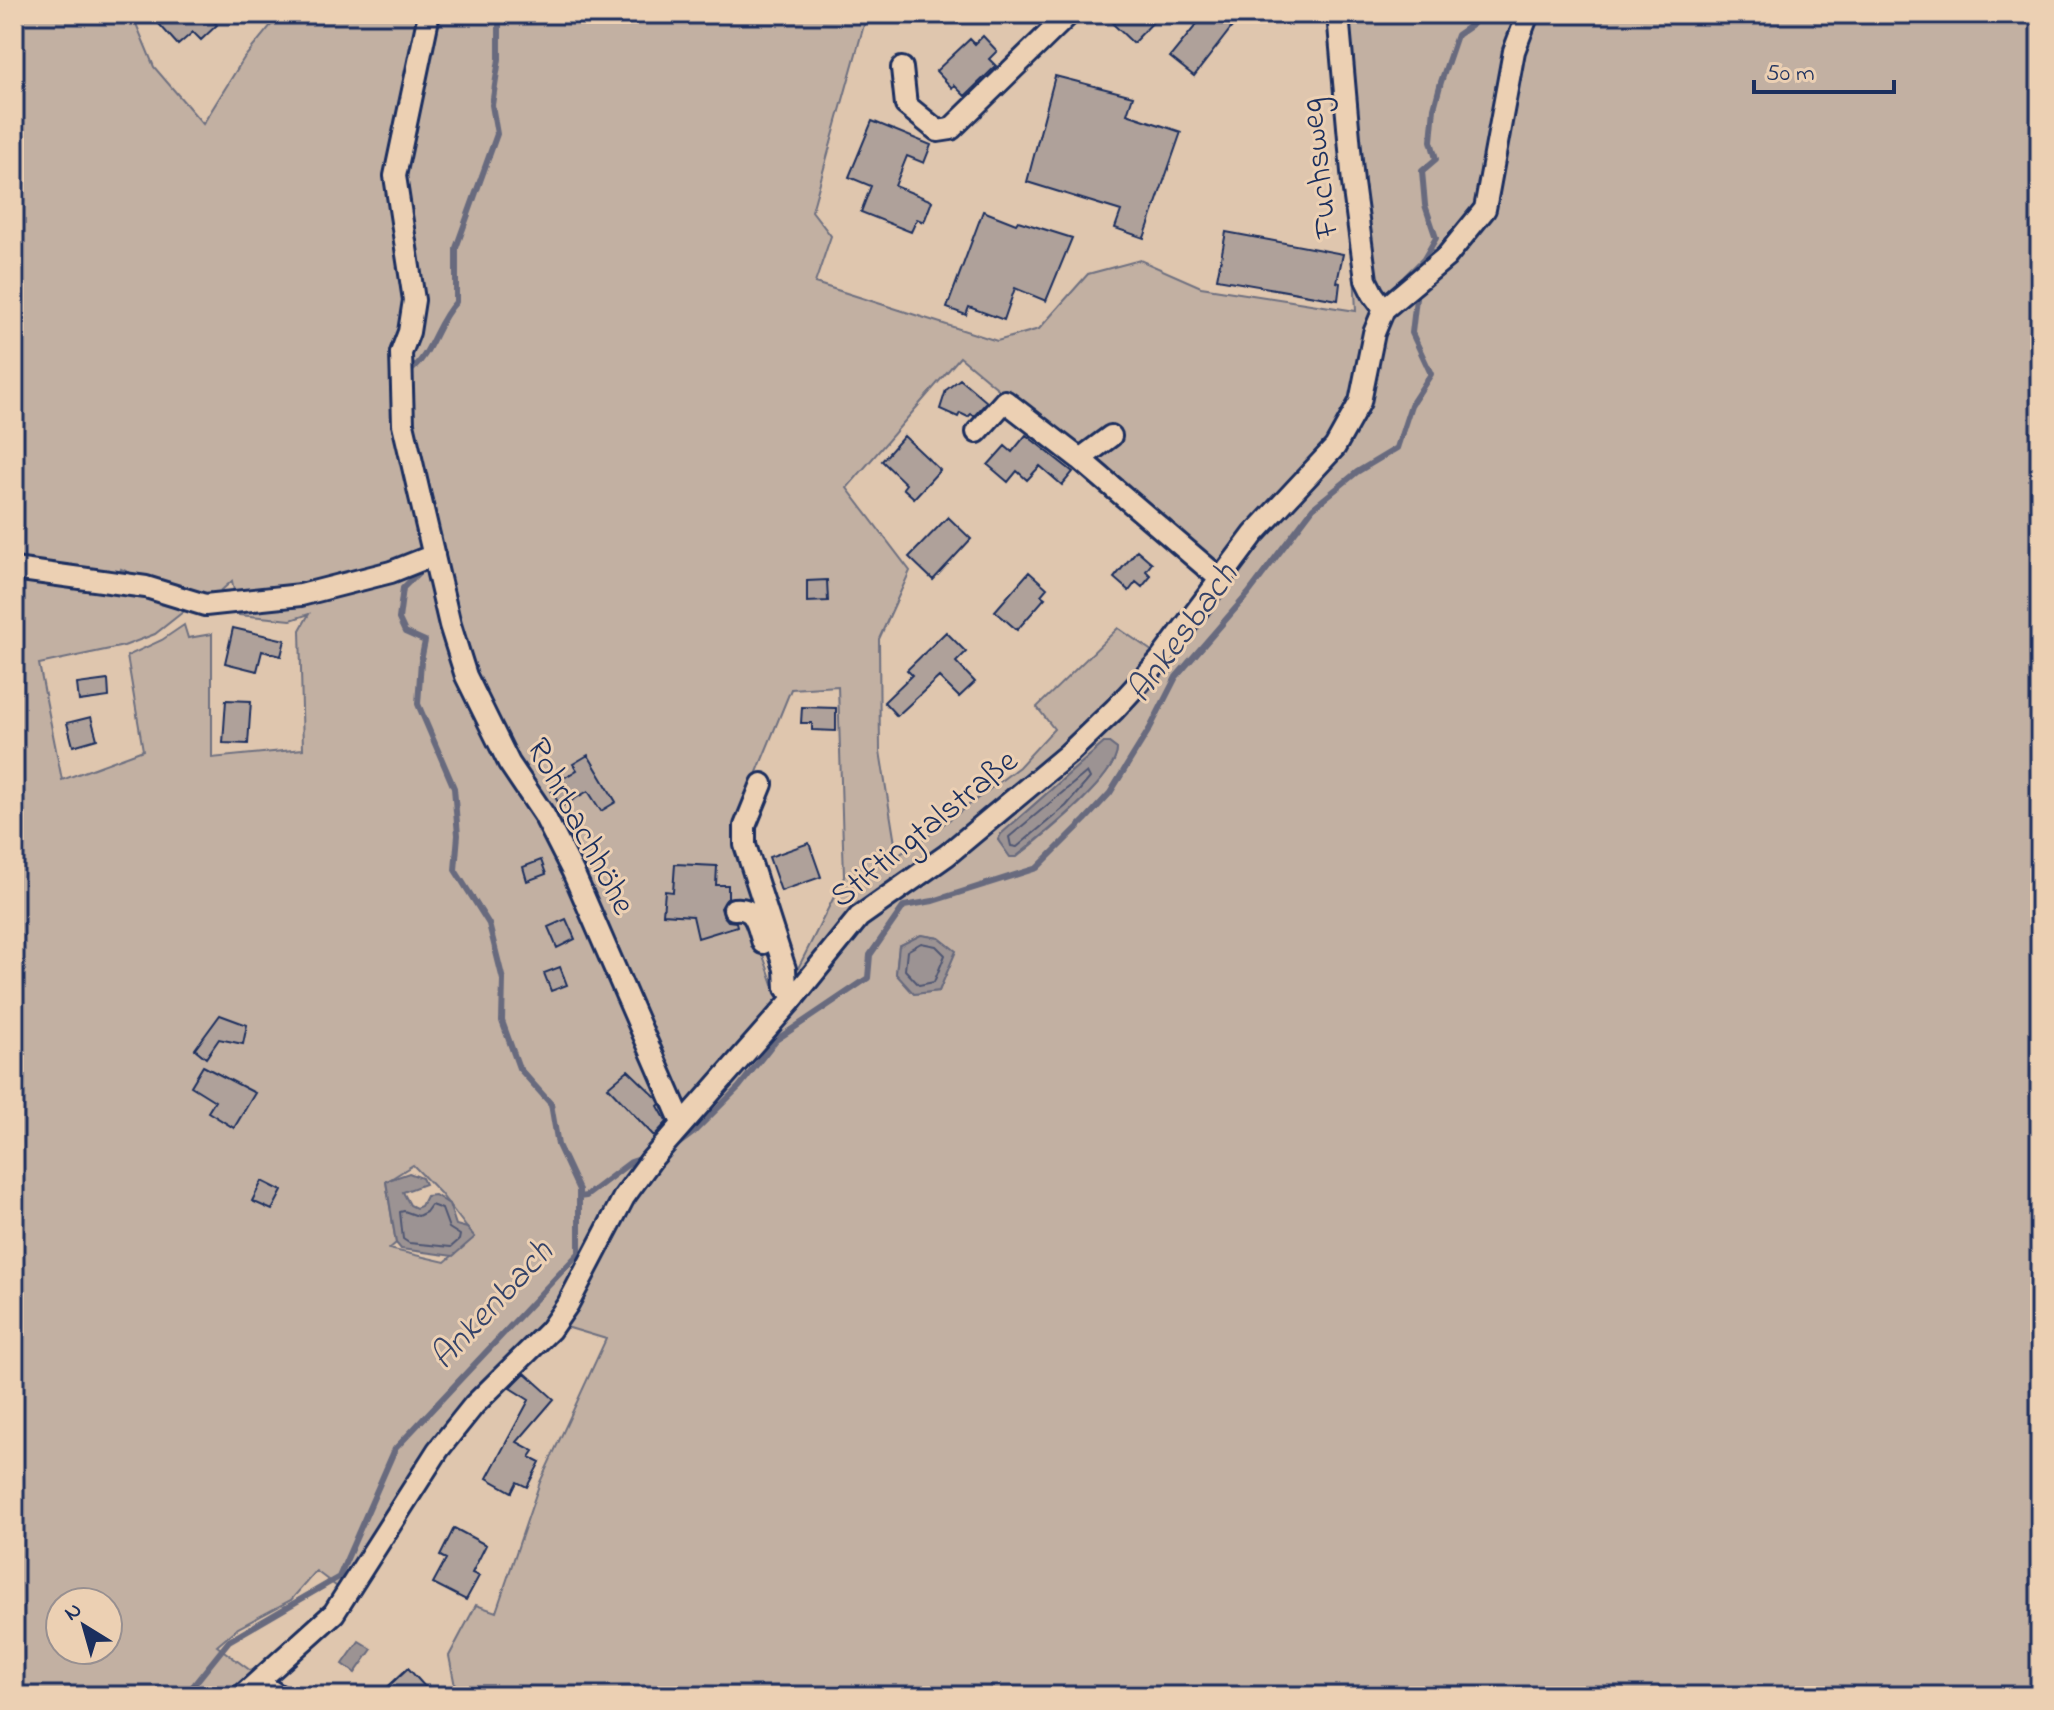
<svg xmlns="http://www.w3.org/2000/svg" width="2054" height="1710" font-family="'Indie Flower',sans-serif">
<style>
.green{fill:#c2b0a2;stroke:#6e7080;stroke-width:2;fill-rule:evenodd}
.water{fill:#9c9393;stroke:#686b7e;stroke-width:2}
.lines{fill:none;stroke-linecap:round;stroke-linejoin:round}
.shore{stroke:#4f5773;stroke-width:2}
.stream{stroke:#686b7e;stroke-width:6}
.building{fill:#afa19a;stroke:#1b2f5e;stroke-width:2}
.minor-casing{stroke:#1b2f5e;stroke-width:26}
.minor{stroke:#ecd0b3;stroke-width:20}
.labels{text-anchor:middle;dominant-baseline:central;stroke-width:6;stroke-linejoin:round;paint-order:stroke}
.street-label{font-size:34px;fill:#1b2f5e;stroke:#ecd0b3}
.water-label{font-size:36px;font-style:italic;fill:#354369;stroke:#ecd0b3}
</style>
<rect width="100%" height="100%" fill="#dfc6ae"/>
<filter id="ink" filterUnits="userSpaceOnUse"><feTurbulence type="fractalNoise" baseFrequency=".0125" numOctaves="2"/><feDisplacementMap in="SourceGraphic" scale="16" xChannelSelector="R" yChannelSelector="G"/><feConvolveMatrix kernelMatrix="1 2 1 2 8 2 1 2 1" color-interpolation-filters="sRGB"/></filter>
<g filter="url(#ink)">
<path class="green" d="M 14,14 L 132,14 L 154,67 L 203,124 L 244,58 L 280,14 L 417,14 L 415,29 L 431,14 L 867,14 L 812,211 L 831,236 L 815,283 L 997,341 L 1039,329 L 1088,274 L 1140,260 L 1201,287 L 1356,311 L 1353,251 L 1329,14 L 2029,14 L 2040,24 L 2040,1696 L 457,1696 L 449,1656 L 476,1605 L 496,1612 L 540,1482 L 606,1339 L 546,1321 L 469,1397 L 429,1447 L 340,1589 L 316,1571 L 291,1600 L 238,1628 L 217,1646 L 285,1696 L 14,1696 ZM 960,357 L 1232,584 L 1165,660 L 1118,628 L 1037,707 L 1054,729 L 1019,767 L 928,836 L 897,856 L 880,751 L 879,639 L 910,571 L 847,488 ZM 121,569 L 205,605 L 232,581 L 239,615 L 291,620 L 309,614 L 300,630 L 303,749 L 212,758 L 212,634 L 188,638 L 184,625 L 162,640 L 127,656 L 143,750 L 62,780 L 39,664 L 124,646 L 155,634 L 188,608 L 116,588 ZM 460,644 L 474,682 L 495,726 L 546,809 L 578,873 L 661,1067 L 685,1111 L 673,1119 L 575,893 L 533,811 L 479,726 L 450,651 ZM 838,686 L 844,877 L 780,1004 L 751,921 L 758,901 L 740,845 L 740,830 L 755,777 L 791,689 ZM 1104,743 L 1109,743 L 1117,749 C 1118,777 1039,839 1017,857 L 1010,856 L 998,840 L 1001,834 ZM 921,935 L 939,938 L 955,951 L 939,991 L 914,994 L 896,974 L 899,946 ZM 413,1165 L 440,1193 L 474,1237 L 445,1262 L 389,1249 L 396,1243 L 386,1182 ZM 60,1602 L 108,1602 L 108,1650 L 60,1650 Z"/>
<path class="water" d="M 1104,743 L 1109,743 L 1117,749 C 1118,777 1039,838 1016,857 L 1010,857 L 998,840 L 1001,834 Z
M 921,935 L 939,938 L 956,951 L 939,991 L 914,994 L 896,974 L 899,946 Z
M 409,1173 L 422,1178 L 425,1184 L 403,1192 L 410,1205 L 416,1208 L 421,1206 L 426,1196 L 435,1195 L 449,1204 L 456,1225 L 467,1228 L 475,1237 L 453,1256 L 401,1249 L 396,1243 L 386,1181 Z
M 359,1641 L 372,1649 L 355,1673 L 343,1664 Z"/>
<g class="lines">
<path class="shore" d="M 1087,772 L 1090,778 L 1066,806 L 1017,847 L 1011,846 L 1009,837 Z
M 921,943 L 936,946 L 945,955 L 934,982 L 919,985 L 905,970 L 907,951 Z
M 431,1205 L 442,1209 L 449,1228 L 460,1235 L 459,1240 L 451,1247 L 409,1243 L 403,1239 L 400,1212 L 404,1211 L 418,1216 L 426,1212 Z"/>
<path class="stream" d="M 408,373 C 433,354 435,324 456,302 L 456,248 L 497,134 L 492,105 L 499,59 L 499,14
M 670,1150 L 694,1132 L 739,1087 L 776,1040 L 868,978 L 870,955 L 904,906 L 933,901 L 1037,868 L 1085,820 L 1110,793 L 1150,728 L 1176,677 L 1248,594 L 1313,508 L 1357,472 L 1397,448 L 1411,405 L 1431,374 L 1412,333 L 1416,298 L 1406,277 L 1424,259 L 1436,238 L 1425,205 L 1422,171 L 1436,159 L 1431,141 L 1434,108 L 1441,82 L 1457,35 L 1473,24 L 1476,14
M 579,1197 L 586,1196 L 631,1162 L 640,1159
M 185,1696 L 229,1641 L 339,1577 L 395,1449 L 579,1253 L 579,1190 L 558,1145 L 551,1104 L 519,1068 L 502,1021 L 503,980 L 489,924 L 455,870 L 458,835 L 454,788 L 418,704 L 421,661 L 425,641 L 405,632 L 399,619 L 403,588 L 424,567"/>
</g>
<path class="building" d="M 150,14 L 207,14 L 217,25 L 201,40 L 193,32 L 178,45 Z
M 1122,14 L 1161,14 L 1133,43 L 1113,24 Z
M 1205,14 L 1242,14 L 1194,76 L 1170,57 Z
M 983,36 L 997,51 L 989,59 L 996,66 L 965,96 L 954,85 L 952,88 L 936,71 L 970,39 L 975,44 Z
M 1055,76 L 1133,96 L 1127,114 L 1181,132 L 1144,238 L 1115,228 L 1121,211 L 1027,182 Z
M 872,121 L 931,145 L 924,163 L 907,156 L 895,186 L 932,201 L 924,222 L 917,219 L 911,232 L 861,212 L 871,186 L 849,177 Z
M 983,211 L 1016,224 L 1018,221 L 1072,238 L 1046,301 L 1015,288 L 1004,320 L 969,307 L 966,315 L 947,308 Z
M 1226,232 L 1343,254 L 1337,282 L 1340,283 L 1338,300 L 1217,279 Z
M 960,379 L 987,402 L 974,416 L 971,414 L 968,417 L 960,413 L 958,417 L 940,409 L 946,390 Z
M 1026,435 L 1073,472 L 1062,485 L 1040,466 L 1027,480 L 1017,471 L 1008,482 L 988,465 L 1005,446 L 1012,452 Z
M 904,436 L 940,470 L 914,498 L 903,488 L 906,484 L 882,461 Z
M 948,517 L 971,539 L 933,580 L 909,557 Z
M 1137,550 L 1152,563 L 1146,571 L 1151,576 L 1142,587 L 1136,582 L 1129,591 L 1114,578 Z
M 1029,572 L 1047,588 L 1041,595 L 1045,598 L 1017,630 L 995,611 Z
M 827,580 L 828,601 L 807,602 L 807,581 Z
M 233,628 L 285,640 L 281,656 L 262,651 L 257,671 L 225,663 Z
M 946,632 L 966,652 L 956,662 L 975,682 L 959,697 L 939,677 L 897,716 L 884,702 L 912,675 L 907,670 Z
M 108,680 L 109,697 L 79,701 L 77,684 Z
M 226,700 L 251,701 L 248,744 L 223,743 Z
M 802,707 L 836,708 L 836,731 L 812,730 L 812,723 L 801,723 Z
M 91,717 L 97,739 L 73,746 L 67,723 Z
M 588,755 L 616,802 L 601,811 L 588,791 L 561,807 L 549,787 L 577,770 L 573,764 Z
M 809,843 L 821,877 L 781,891 L 769,857 Z
M 541,860 L 546,874 L 527,881 L 523,867 Z
M 675,864 L 717,866 L 716,885 L 728,885 L 728,898 L 721,908 L 723,915 L 728,921 L 736,922 L 737,926 L 698,938 L 693,916 L 663,914 L 665,891 L 673,892 Z
M 566,919 L 575,939 L 557,948 L 548,927 Z
M 560,967 L 567,985 L 551,991 L 544,973 Z
M 220,1015 L 247,1025 L 243,1044 L 219,1039 L 206,1058 L 195,1049 Z
M 203,1066 L 255,1093 L 234,1128 L 208,1112 L 215,1101 L 191,1086 Z
M 628,1070 L 657,1098 L 660,1104 L 658,1106 L 667,1122 L 654,1136 L 608,1087 Z
M 262,1181 L 282,1191 L 272,1210 L 252,1201 Z
M 525,1373 L 554,1399 L 517,1442 L 534,1451 L 530,1457 L 540,1462 L 527,1487 L 517,1482 L 512,1492 L 487,1478 L 529,1400 L 510,1388 Z
M 454,1528 L 486,1545 L 472,1573 L 479,1576 L 466,1600 L 433,1583 L 446,1559 L 440,1556 Z
M 408,1668 L 427,1689 L 420,1696 L 378,1696 Z"/>
<g class="lines">
<defs>
<path id="minor" d="M 429,14 L 395,176 L 414,300 L 409,332 L 401,353 L 403,424 L 450,625 L 466,676 L 509,763 L 544,815 L 573,872 L 682,1123
M 1338,14 L 1353,183 L 1366,280 L 1373,294 L 1384,309
M 902,68 L 906,105 L 938,131 L 951,129 L 1069,14
M 977,432 L 1005,401 L 1080,459
M 1111,436 L 1080,459 L 1219,578
M 14,569 L 146,587 L 205,605 L 301,595 L 391,572 L 434,555
M 762,784 L 745,826 L 745,845 L 785,969 L 786,988
M 734,909 C 756,906 757,925 763,943
M 258,1682 L 279,1696
M 242,1696 L 334,1613 L 438,1450 L 474,1405 L 550,1330 L 568,1304 L 624,1197 L 651,1160 L 791,1001 L 859,917 L 947,855 L 1068,754 L 1115,709 L 1160,660 L 1254,534 L 1335,447 L 1360,402 L 1374,333 L 1384,309 L 1446,257 L 1485,209 L 1514,51 L 1528,14"/>
</defs>
<use href="#minor" class="minor-casing"/>
<use href="#minor" class="minor"/>
</g>
</g>
<g class="labels">
<g class="street-label">
<text transform="translate(1321 168) rotate(-97)">Fuchsweg</text>
<text transform="translate(579 827) rotate(62)">Rohrbachhöhe</text>
<text transform="translate(925 830) rotate(-39)">Stiftingtalstraße</text>
</g>
<g class="water-label">
<text transform="translate(1184 634) rotate(-54)">Ankesbach</text>
<text transform="translate(493 1306) rotate(-47)">Ankenbach</text>
</g>
</g>
<rect width="2054" height="1710" fill="none" stroke="#ecd0b3" stroke-width="48"/>
<rect x="24" y="24" width="2006" height="1662" fill="none" stroke="#1b2f5e" stroke-width="3" filter="url(#ink)"/>
<g transform="translate(84 1626) rotate(323)"><circle r="38" fill="#ecd0b3" stroke="#989091" stroke-width="2"/>
<path d="M0-6L14 30L0 20L-14 30Z" fill="#1b2f5e"/>
<text y="-12" font-size="22" font-weight="bold" text-anchor="middle" fill="#1b2f5e">N</text>
</g>
<path d="M1754 80v12h140v-12" fill="none" stroke="#1b2f5e" stroke-width="4"/>
<text x="1766" y="80" font-size="24" fill="#1b2f5e" stroke="#ecd0b3" stroke-width="6" paint-order="stroke">50 m</text>
</svg>
